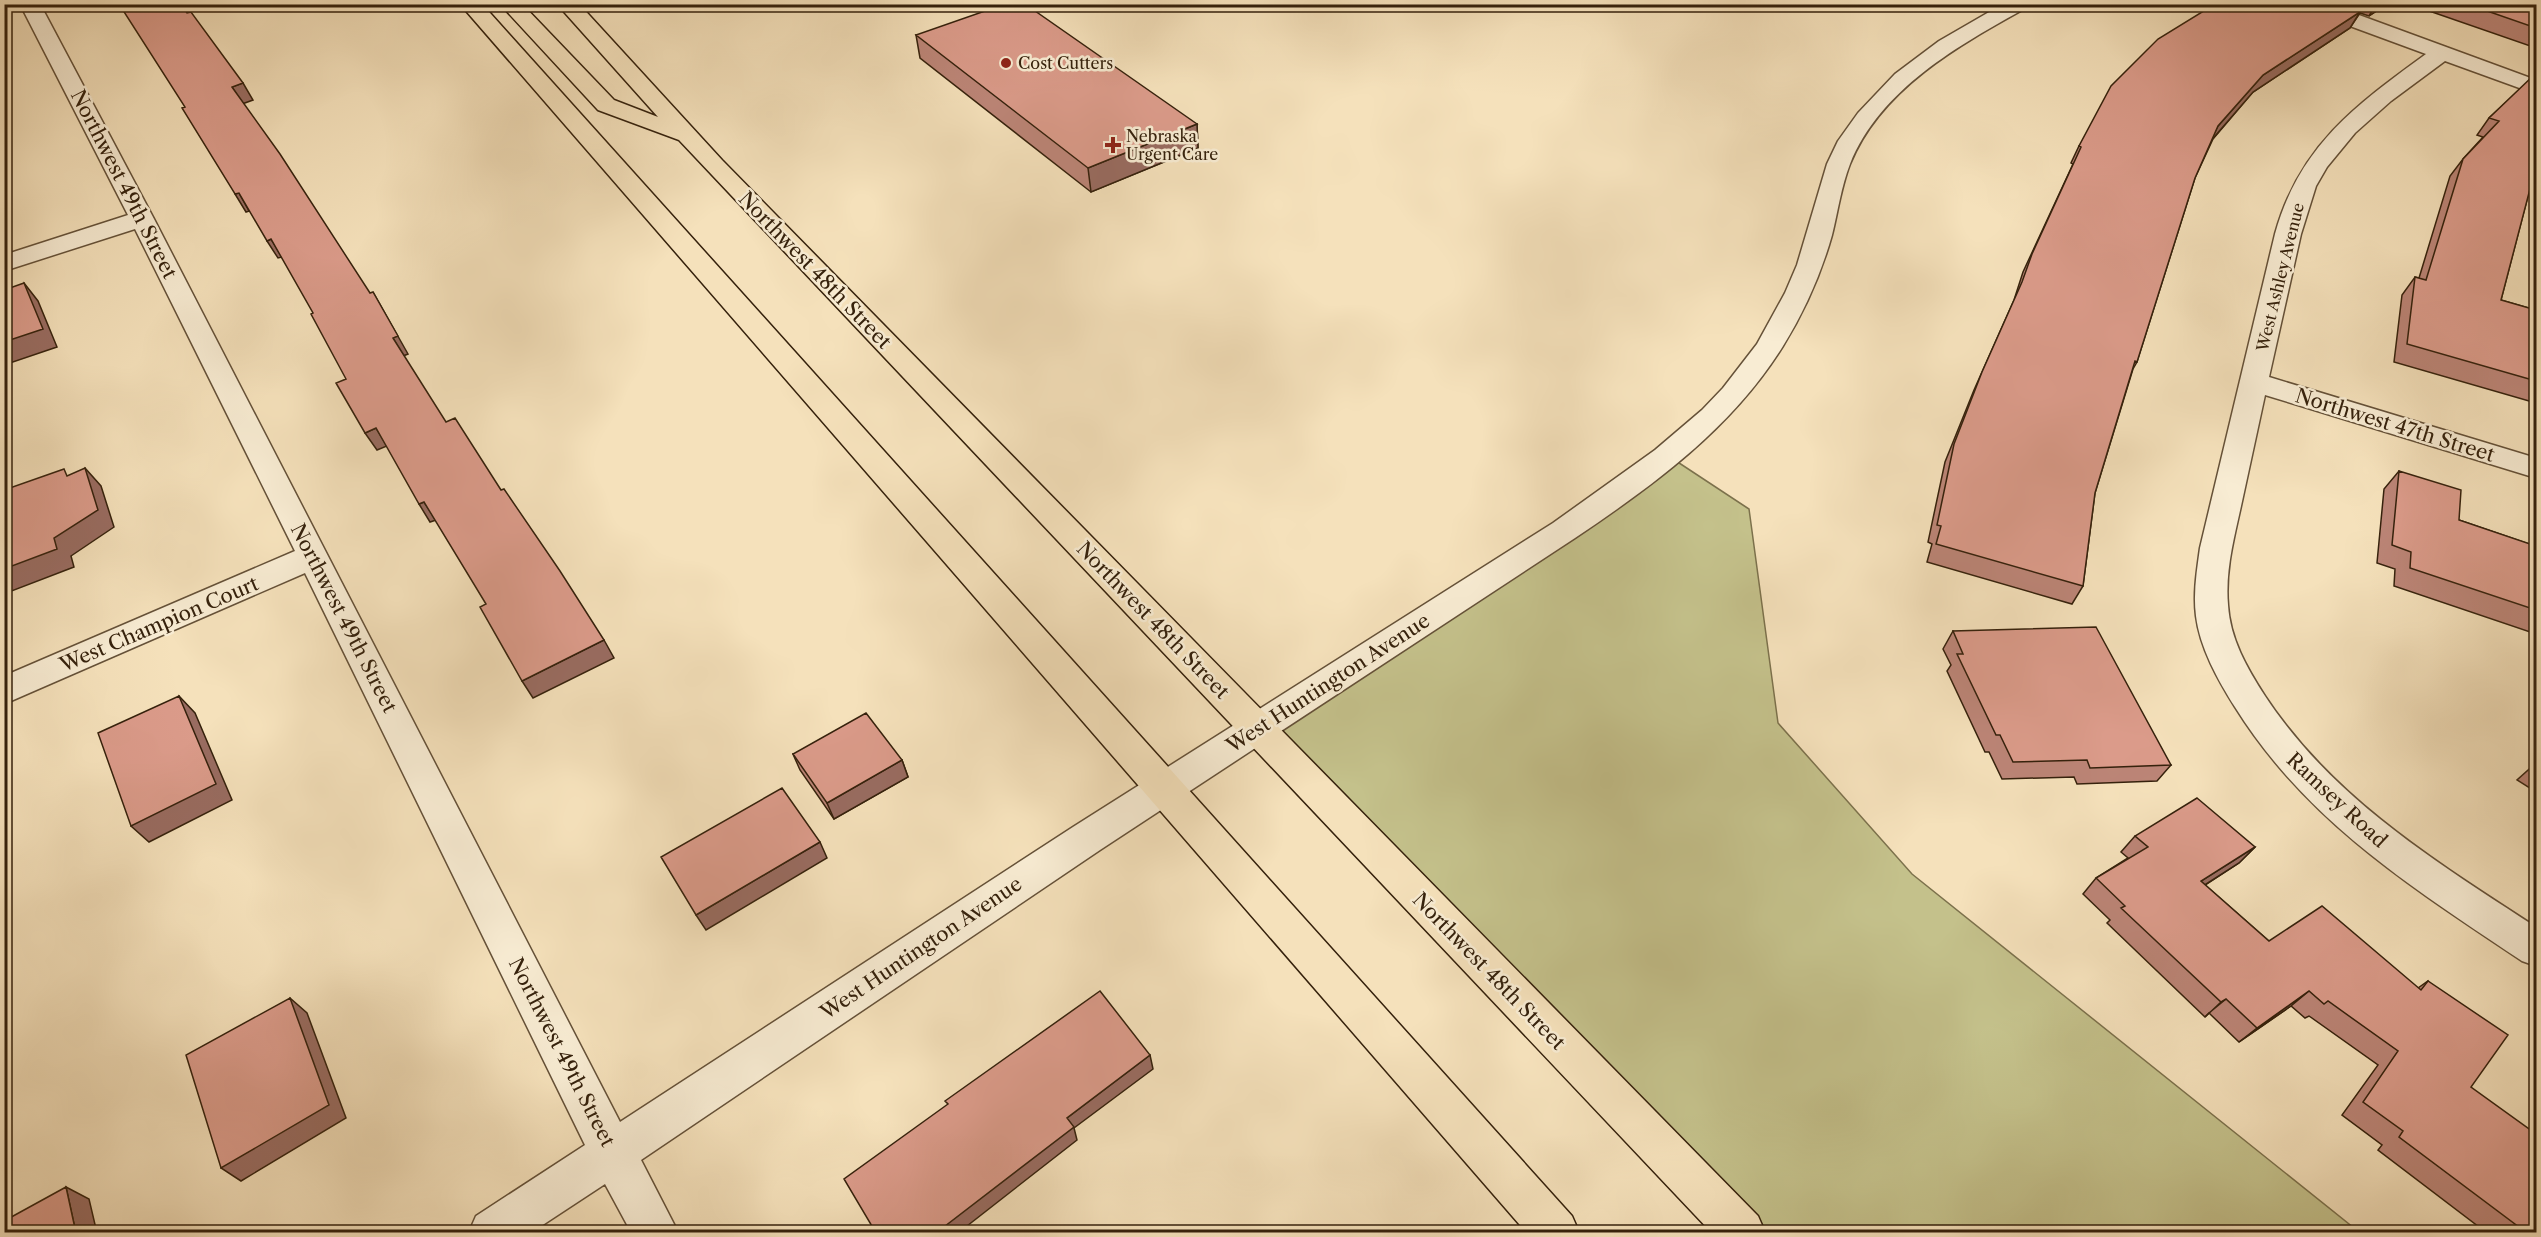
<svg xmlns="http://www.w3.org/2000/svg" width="2541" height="1237" font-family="'Libre Caslon Text',serif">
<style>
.green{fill:#c4c18b;stroke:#7c714c;stroke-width:1.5}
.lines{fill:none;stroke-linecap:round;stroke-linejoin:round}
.minor-casing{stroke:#655138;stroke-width:3}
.major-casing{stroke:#35210c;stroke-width:3}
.minor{fill:#f8ecd3;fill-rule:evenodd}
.major{fill:#f5e1bb;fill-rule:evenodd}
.wall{fill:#bc8577;stroke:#35210c;stroke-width:1.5}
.shaded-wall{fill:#996c61;stroke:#35210c;stroke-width:1.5}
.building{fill:#db9b8a;stroke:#35210c;stroke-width:1.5}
.poi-dot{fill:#8f2418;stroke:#f8ecd3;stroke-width:2}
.labels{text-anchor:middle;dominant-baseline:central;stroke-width:5;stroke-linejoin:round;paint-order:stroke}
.far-poi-label{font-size:16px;fill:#35210c;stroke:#f8ecd3;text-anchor:start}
.far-street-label{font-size:16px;fill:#35210c;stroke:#f8ecd3}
.street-label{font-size:20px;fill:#35210c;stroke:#f8ecd3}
</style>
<rect width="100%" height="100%" fill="#f5e1bb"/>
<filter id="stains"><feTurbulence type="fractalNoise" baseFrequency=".00333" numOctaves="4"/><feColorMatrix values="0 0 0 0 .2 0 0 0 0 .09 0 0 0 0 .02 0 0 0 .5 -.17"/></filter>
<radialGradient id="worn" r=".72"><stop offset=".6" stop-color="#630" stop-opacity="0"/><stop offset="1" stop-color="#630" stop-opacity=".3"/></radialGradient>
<path class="green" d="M 1667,455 L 1749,509 L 1778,723 L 1912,874 L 2359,1232 L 1742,1232 L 1257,729 Z"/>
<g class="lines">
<defs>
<path id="minor" d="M 20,4 L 40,4 L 154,219 L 620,1122 L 1073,827 L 1553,523 L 1655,450 L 1702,410 L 1723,388 L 1757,344 L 1785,293 L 1797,265 L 1827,164 L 1838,141 L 1858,113 L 1895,74 L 1939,41 L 2003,4 L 2029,4 L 2026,8 C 1959,45 1880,89 1850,164 C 1841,187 1838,211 1832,235 C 1821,274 1804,312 1783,346 C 1732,428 1654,485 1575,538 L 1100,850 L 641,1160 L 678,1232 L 631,1232 L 605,1184 L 532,1232 L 469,1232 L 476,1216 L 585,1145 L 305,573 L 4,704 L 4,676 L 295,551 L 135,229 L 4,271 L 4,255 L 128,215 Z
M 2298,4 L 2329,4 L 2536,80 L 2536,94 L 2445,61 L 2391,101 L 2355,133 L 2327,167 L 2316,186 L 2301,234 L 2269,377 L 2536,458 L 2536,478 L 2265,395 C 2257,432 2249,469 2241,506 C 2234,538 2225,571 2228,605 C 2230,639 2247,668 2265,696 C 2332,798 2436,862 2536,927 L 2536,966 L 2522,961 C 2413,888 2306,821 2235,707 C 2218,680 2200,648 2196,616 C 2193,593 2197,570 2200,548 L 2275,234 C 2299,146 2356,105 2426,54 L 2301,8 Z"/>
<path id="major" d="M 460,4 L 482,4 L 1572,1216 L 1579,1232 L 1526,1232 Z
M 500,4 L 522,4 L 614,100 L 658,117 L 557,4 L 579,4 L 722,160 L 1758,1216 L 1765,1232 L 1711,1232 L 679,140 L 598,110 Z"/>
</defs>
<use href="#minor" class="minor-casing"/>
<use href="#major" class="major-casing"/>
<use href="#minor" class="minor"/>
<use href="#major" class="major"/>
</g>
<path class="wall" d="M 2215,4 L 2387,4 L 2369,16 L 2360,13 L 2350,28 L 2253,92 L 2213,139 L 2195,178 L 2137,362 L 2133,369 L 2095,493 L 2083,586 L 2072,604 L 1927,562 L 1932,544 L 1928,542 L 1945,462 L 1974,390 L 2014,300 L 2023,272 L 2073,164 L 2071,163 L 2079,146 Z
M 2409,4 L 2536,4 L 2536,48 Z
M 916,35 L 1197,124 L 1198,148 L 1091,192 L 920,58 Z
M 2536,75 L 2536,174 L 2534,173 L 2501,300 L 2536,310 L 2536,403 L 2394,362 L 2402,295 L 2415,277 L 2419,278 L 2450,176 L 2463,159 L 2483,137 L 2477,135 L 2489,118 Z
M 2399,471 L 2459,520 L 2532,545 L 2532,536 L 2536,531 L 2536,634 L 2394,586 L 2395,569 L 2377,563 L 2384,489 Z
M 1953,631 L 2171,765 L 2157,781 L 2077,784 L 2074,777 L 2002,779 L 1989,752 L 1985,752 L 1947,671 L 1951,665 L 1943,649 Z
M 793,754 L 902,760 L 908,777 L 834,819 L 800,770 Z
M 2536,763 L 2536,792 L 2517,780 Z
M 2135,836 L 2255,847 L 2239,863 L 2205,885 L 2269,941 L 2418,988 L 2428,981 L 2471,1087 L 2536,1233 L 2487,1233 L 2378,1150 L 2382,1145 L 2342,1115 L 2378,1065 L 2309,1016 L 2305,1018 L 2291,1006 L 2239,1042 L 2209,1013 L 2205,1017 L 2107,923 L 2110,920 L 2083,894 L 2096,878 L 2128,858 L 2121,852 Z"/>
<path class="shaded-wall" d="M 2376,4 L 2387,4 L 2369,16 Z
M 2360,12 L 2350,28 L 2253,92 L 2209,143 L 2218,126 L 2263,75 Z
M 243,83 L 253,100 L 242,104 L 232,87 Z
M 1197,124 L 1198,148 L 1091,192 L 1088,168 Z
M 239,193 L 249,211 L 246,212 L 235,194 Z
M 271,239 L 282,257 L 278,258 L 267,241 Z
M 24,283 L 38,301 L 57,347 L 4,365 L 4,342 Z
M 373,292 L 408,354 L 403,356 L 393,338 Z
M 376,428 L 387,446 L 377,450 L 365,433 Z
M 85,468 L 101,486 L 114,527 L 71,556 L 74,567 L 9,592 L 4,588 L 4,569 L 54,538 Z
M 424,502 L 436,520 L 430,522 L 419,504 Z
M 604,640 L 614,658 L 533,698 L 522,681 Z
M 179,696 L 195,713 L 232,800 L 149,842 L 131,826 Z
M 902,760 L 908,777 L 834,819 L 827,803 Z
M 820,842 L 827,858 L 706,930 L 696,915 Z
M 2255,847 L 2239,863 L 2186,897 L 2201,881 Z
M 2309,991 L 2291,1006 L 2239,1042 L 2257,1028 Z
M 290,998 L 307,1013 L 346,1118 L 241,1181 L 221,1168 Z
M 2226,999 L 2209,1013 L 2205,1017 L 2221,1002 Z
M 1150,1055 L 1153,1069 L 1074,1128 L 1077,1140 L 958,1233 L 936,1233 L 1067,1118 Z
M 66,1187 L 89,1199 L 97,1233 L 76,1233 Z"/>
<path class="building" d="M 119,4 L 181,4 L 187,13 L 191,12 L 243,83 L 232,87 L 280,154 L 370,293 L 373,292 L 398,336 L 393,338 L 446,422 L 455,418 L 501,490 L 504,489 L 560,571 L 604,640 L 522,681 L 480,607 L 486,604 L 424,502 L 419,504 L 376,428 L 365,433 L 336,383 L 346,379 L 311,314 L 313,313 L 271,239 L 267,241 L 239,193 L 235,194 L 182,108 L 185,107 Z
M 1005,4 L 1025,4 L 1197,124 L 1088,168 L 916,35 Z
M 2215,4 L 2339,4 L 2360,12 L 2263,75 L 2218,126 L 2195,178 L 2137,362 L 2135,361 L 2095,493 L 2083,586 L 1936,544 L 1941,526 L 1937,525 L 1954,444 L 1982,372 L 2022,282 L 2032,254 L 2081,147 L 2079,146 L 2111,86 L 2158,39 Z
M 2467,4 L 2536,4 L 2536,28 Z
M 2534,75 L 2536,75 L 2536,166 L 2501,300 L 2536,310 L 2536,381 L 2407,344 L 2415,277 L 2426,280 L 2463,159 L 2499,121 L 2489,118 Z
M 24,283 L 43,329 L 4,342 L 4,290 Z
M 85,468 L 98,510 L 54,538 L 57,549 L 4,569 L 4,490 L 64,469 L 67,476 Z
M 2399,471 L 2461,490 L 2459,520 L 2536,546 L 2536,610 L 2410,568 L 2411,552 L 2392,545 Z
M 2096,627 L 2171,765 L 2090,768 L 2087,760 L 2013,762 L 2000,735 L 1996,735 L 1957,654 L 1963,654 L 1953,631 Z
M 179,696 L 216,784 L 131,826 L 98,733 Z
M 866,713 L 902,760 L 827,803 L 793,754 Z
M 782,788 L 820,842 L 696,915 L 661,857 Z
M 2197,798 L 2255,847 L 2201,881 L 2269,941 L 2322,906 L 2421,990 L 2428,981 L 2508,1035 L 2471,1087 L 2536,1134 L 2536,1233 L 2527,1233 L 2399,1137 L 2403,1131 L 2363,1102 L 2398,1051 L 2328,1001 L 2324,1004 L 2309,991 L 2257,1028 L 2226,999 L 2221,1002 L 2121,908 L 2125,906 L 2096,878 L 2148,847 L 2135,836 Z
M 1100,991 L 1150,1055 L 1067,1118 L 1074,1127 L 936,1233 L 876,1233 L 844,1179 L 948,1104 L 945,1101 Z
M 290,998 L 329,1105 L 221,1168 L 186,1055 Z
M 66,1187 L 76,1233 L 4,1233 L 4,1221 Z"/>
<g class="poi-dot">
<circle cx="1006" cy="63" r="6"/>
<path d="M1110 136h6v6h6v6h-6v6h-6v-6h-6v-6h6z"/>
</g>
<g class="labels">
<g class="far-poi-label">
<text x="1018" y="63">Cost Cutters</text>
<text x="1126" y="136">Nebraska<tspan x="1126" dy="18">Urgent Care</tspan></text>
</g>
<g class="far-street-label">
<text transform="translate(2280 277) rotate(-76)">West Ashley Avenue</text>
</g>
<g class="street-label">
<text transform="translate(124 184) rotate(63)">Northwest 49th Street</text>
<text transform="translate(815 270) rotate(46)">Northwest 48th Street</text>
<text transform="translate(2395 425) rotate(17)">Northwest 47th Street</text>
<text transform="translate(344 618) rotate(63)">Northwest 49th Street</text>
<text transform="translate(1153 620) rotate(46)">Northwest 48th Street</text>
<text transform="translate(159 624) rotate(-23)">West Champion Court</text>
<text transform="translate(1328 683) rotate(-33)">West Huntington Avenue</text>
<text transform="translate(2337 800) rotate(43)">Ramsey Road</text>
<text transform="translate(921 948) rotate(-34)">West Huntington Avenue</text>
<text transform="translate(1489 971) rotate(46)">Northwest 48th Street</text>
<text transform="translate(562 1052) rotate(63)">Northwest 49th Street</text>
</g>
</g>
<rect width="2541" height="1237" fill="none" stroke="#f5e1bb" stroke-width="24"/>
<rect x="6" y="6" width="2529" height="1225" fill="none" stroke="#35210c" stroke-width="3"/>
<rect x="12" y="12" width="2517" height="1213" fill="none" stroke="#35210c" stroke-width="1.5"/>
<rect width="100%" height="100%" filter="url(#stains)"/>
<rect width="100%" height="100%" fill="url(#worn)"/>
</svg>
